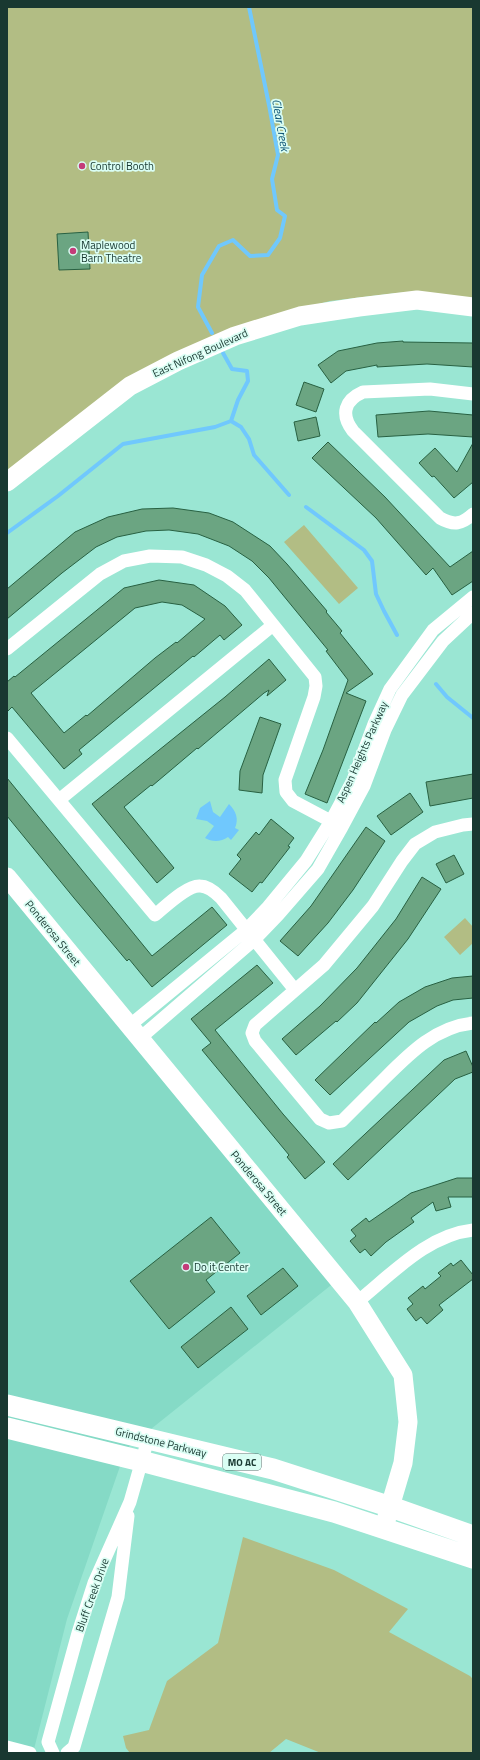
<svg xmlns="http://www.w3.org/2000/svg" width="480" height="1760" font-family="'Titillium Web',sans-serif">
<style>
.built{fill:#85dac6}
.green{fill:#b2bd84}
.water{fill:#70c8fd}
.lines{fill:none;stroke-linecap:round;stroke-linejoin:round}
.stream{stroke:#70c8fd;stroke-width:4}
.building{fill:#6ba582;stroke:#286142;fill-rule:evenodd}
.street{stroke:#fff;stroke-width:13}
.secondary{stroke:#fff;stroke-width:19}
.primary{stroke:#fff;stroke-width:21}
.poi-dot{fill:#c43b79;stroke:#dafef4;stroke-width:1.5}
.labels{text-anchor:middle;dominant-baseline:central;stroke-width:3.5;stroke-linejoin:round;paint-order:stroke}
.shield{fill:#dafef4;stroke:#53736c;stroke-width:1}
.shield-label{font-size:10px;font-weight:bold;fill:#193831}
.poi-label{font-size:11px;fill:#193831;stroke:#dafef4;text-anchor:start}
.street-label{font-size:11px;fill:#193831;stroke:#dafef4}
.water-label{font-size:12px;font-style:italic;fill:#0c5375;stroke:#dafef4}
</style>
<rect width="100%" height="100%" fill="#9ae6d3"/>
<path class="built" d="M 7,873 L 340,1278 L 126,1449 L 67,1619 L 33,1753 L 7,1753 Z"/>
<path class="green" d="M 7,7 L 473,7 L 473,298 L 416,292 L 397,293 L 330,301 L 269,317 L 173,354 L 7,472 Z
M 304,525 L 358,588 L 339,604 L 284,542 Z
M 465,918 L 473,927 L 473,943 L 460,955 L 444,937 Z
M 243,1537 L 334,1570 L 408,1609 L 389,1632 L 470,1676 L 473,1679 L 473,1753 L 321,1753 L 286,1739 L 269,1753 L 130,1753 L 126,1748 L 123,1736 L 149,1730 L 167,1681 L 218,1643 Z"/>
<path class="water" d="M 210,801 L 213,812 L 220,817 L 229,804 C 236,811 239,819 235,828 L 239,830 L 231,840 L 228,837 C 221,842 212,842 205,838 L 214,826 L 207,821 L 196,819 L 200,808 Z"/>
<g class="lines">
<path class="stream" d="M 212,333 L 198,307 L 202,275 L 219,246 L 233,240 L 250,256 L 268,255 L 280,238 L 285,216 L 277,210 L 272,179 L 278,155 L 269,105 L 249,7
M 231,421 L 241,427 L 249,439 L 254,455 L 289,495
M 306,507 L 364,550 L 372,561 L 376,594 L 384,611 L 397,635
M 7,533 L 58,496 L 123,444 L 215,427 L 231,421 L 238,400 L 248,381 L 247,371 L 232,369 L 223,353
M 436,684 L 447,697 L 473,718"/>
</g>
<path class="building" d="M 88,232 L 90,269 L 59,270 L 57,234 Z
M 403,341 L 403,342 L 473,343 L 473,367 L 427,364 L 377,367 L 377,365 L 346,371 L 331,383 L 318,365 L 338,351 L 377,343 Z
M 304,382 L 324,389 L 316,412 L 296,405 Z
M 429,411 L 473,415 L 473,437 L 428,434 L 378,437 L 376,415 Z
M 316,417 L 320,436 L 298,441 L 294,422 Z
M 328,442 L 385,497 L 450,567 L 473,551 L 473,581 L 452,595 L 433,568 L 426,575 L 376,518 L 312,458 Z
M 473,443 L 473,482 L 454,498 L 434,476 L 432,477 L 419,463 L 435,448 L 457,472 Z
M 173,508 L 209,513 L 233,522 L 270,546 L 287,564 L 327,611 L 326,612 L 342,631 L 340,633 L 373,674 L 346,693 L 366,701 L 327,803 L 305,794 L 323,750 L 348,680 L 326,651 L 328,650 L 269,578 L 252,561 L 229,546 L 198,534 L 169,530 L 146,531 L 117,537 L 96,547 L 62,573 L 7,619 L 7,589 L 75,532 L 108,517 L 142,509 Z
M 159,580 L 194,585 L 225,606 L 242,625 L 224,640 L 220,635 L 194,657 L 193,656 L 79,750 L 82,754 L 64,769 L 12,707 L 7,712 L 7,682 L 14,676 L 15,677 L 124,588 ZM 162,602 L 182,605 L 205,619 L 177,643 L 176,642 L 155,658 L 87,716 L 86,715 L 64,733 L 31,693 L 135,608 Z
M 269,659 L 286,680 L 267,696 L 269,690 L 264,693 L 198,749 L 197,748 L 152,786 L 151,785 L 124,807 L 174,868 L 157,883 L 92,804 L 225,697 Z
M 260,717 L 281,724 L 263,775 L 262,793 L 239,790 L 240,771 Z
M 473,774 L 473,798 L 430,806 L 426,782 Z
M 7,778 L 152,956 L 212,907 L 227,925 L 152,987 L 129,959 L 127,961 L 74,898 L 7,816 Z
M 410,793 L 423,812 L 391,835 L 377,816 Z
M 271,819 L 294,838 L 288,846 L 290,847 L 262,883 L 260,882 L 252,892 L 229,874 L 241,859 L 237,855 L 256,832 L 259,835 Z
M 366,827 L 385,841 L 353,890 L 328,923 L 298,956 L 280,941 L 311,906 Z
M 454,855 L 464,874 L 446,883 L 436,864 Z
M 422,877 L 441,889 L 408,939 L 357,1003 L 337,1022 L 336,1021 L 296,1055 L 282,1039 L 320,1006 L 357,968 L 396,919 Z
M 257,965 L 273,983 L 215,1030 L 283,1114 L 325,1162 L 305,1179 L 287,1157 L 289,1155 L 202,1050 L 211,1043 L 191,1019 Z
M 473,976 L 473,998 L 453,1000 L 437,1006 L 409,1022 L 330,1095 L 315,1080 L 375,1022 L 376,1023 L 399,1002 L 425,987 L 452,978 Z
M 466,1051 L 473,1067 L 473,1072 L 455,1079 L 348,1180 L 333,1164 L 444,1060 Z
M 457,1178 L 473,1178 L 473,1197 L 448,1197 L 451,1207 L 436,1211 L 433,1202 L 411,1218 L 414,1222 L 386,1242 L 371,1256 L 365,1249 L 360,1253 L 350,1241 L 356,1236 L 351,1230 L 366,1218 L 369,1222 L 411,1193 Z
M 211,1217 L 240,1253 L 206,1280 L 215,1292 L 169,1329 L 130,1281 Z
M 461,1260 L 473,1275 L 473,1279 L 439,1305 L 443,1310 L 427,1324 L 421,1317 L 416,1321 L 407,1309 L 413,1304 L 408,1298 L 423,1286 L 425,1289 L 441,1276 L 438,1273 L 451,1263 L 453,1266 Z
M 283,1268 L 298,1286 L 261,1315 L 247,1296 Z
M 231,1307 L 248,1329 L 198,1368 L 181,1347 Z"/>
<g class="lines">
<path class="street" d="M 473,394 L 430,389 L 363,392 C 345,400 340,414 353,431 L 440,518 C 454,526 462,524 473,514
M 7,649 L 100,574 L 124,561 L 150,556 L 182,557 L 206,565 L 227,576 L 245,590 L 315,677 L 316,686 L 314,697 L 285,780 L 286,792 L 293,801 L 342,827
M 7,738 L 155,915 C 165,907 187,885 200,886 C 208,886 216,893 221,898 L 295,990
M 59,800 L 273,625
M 473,824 L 463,825 L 435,832 L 415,844 L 402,861 L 373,906 L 324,965 L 255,1025 L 252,1033 L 255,1041 L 320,1119 L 329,1123 L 342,1121 C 357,1106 371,1092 386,1077 C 411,1052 436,1027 473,1023
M 129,1026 L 246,930 L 268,907 L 306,861 L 331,821 L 353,780 L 374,724 L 390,689 L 433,630 L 473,597
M 139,1039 L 254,940 L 278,915 L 318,869 L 342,827 L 364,786 L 385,730 L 402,695 L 443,641 L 473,613
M 357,1302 C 392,1274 427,1235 473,1230
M 7,1747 L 30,1753
M 53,1753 L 48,1742 L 78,1633 L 94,1583 L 130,1502 L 148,1439
M 67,1753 L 74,1747 L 118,1597 L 128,1516"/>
<path class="secondary" d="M 7,482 L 130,386 L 178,361 L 235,336 L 300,316 L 359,307 L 417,300 L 473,307
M 7,877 L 357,1302 L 403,1375 L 408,1422 L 403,1463 L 384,1527"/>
<path class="primary" d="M 7,1405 L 273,1469 L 391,1507 L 473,1536
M 7,1428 L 141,1461 L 334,1512 L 473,1558"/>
</g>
<g class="poi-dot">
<circle cx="82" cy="166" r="4"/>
<circle cx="73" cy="251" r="4"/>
<circle cx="186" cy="1267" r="4"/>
</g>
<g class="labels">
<rect class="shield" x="223" y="1454" width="38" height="16" rx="3"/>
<g class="shield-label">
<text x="242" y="1462">MO AC</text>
</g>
<g class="poi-label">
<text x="90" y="166">Control Booth</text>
<text x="81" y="245">Maplewood<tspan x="81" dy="13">Barn Theatre</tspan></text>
<text x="194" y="1267">Do it Center</text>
</g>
<g class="street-label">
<text transform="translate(200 353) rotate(-24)">East Nifong Boulevard</text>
<text transform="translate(362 752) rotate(-66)">Aspen Heights Parkway</text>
<text transform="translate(53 933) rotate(51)">Ponderosa Street</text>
<text transform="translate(259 1183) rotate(50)">Ponderosa Street</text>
<text transform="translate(161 1442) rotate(14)">Grindstone Parkway</text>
<text transform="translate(92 1595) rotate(-70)">Bluff Creek Drive</text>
</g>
<g class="water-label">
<text transform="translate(281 125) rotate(80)">Clear Creek</text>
</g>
</g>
<rect width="480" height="1760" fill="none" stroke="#193831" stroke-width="16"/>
</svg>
